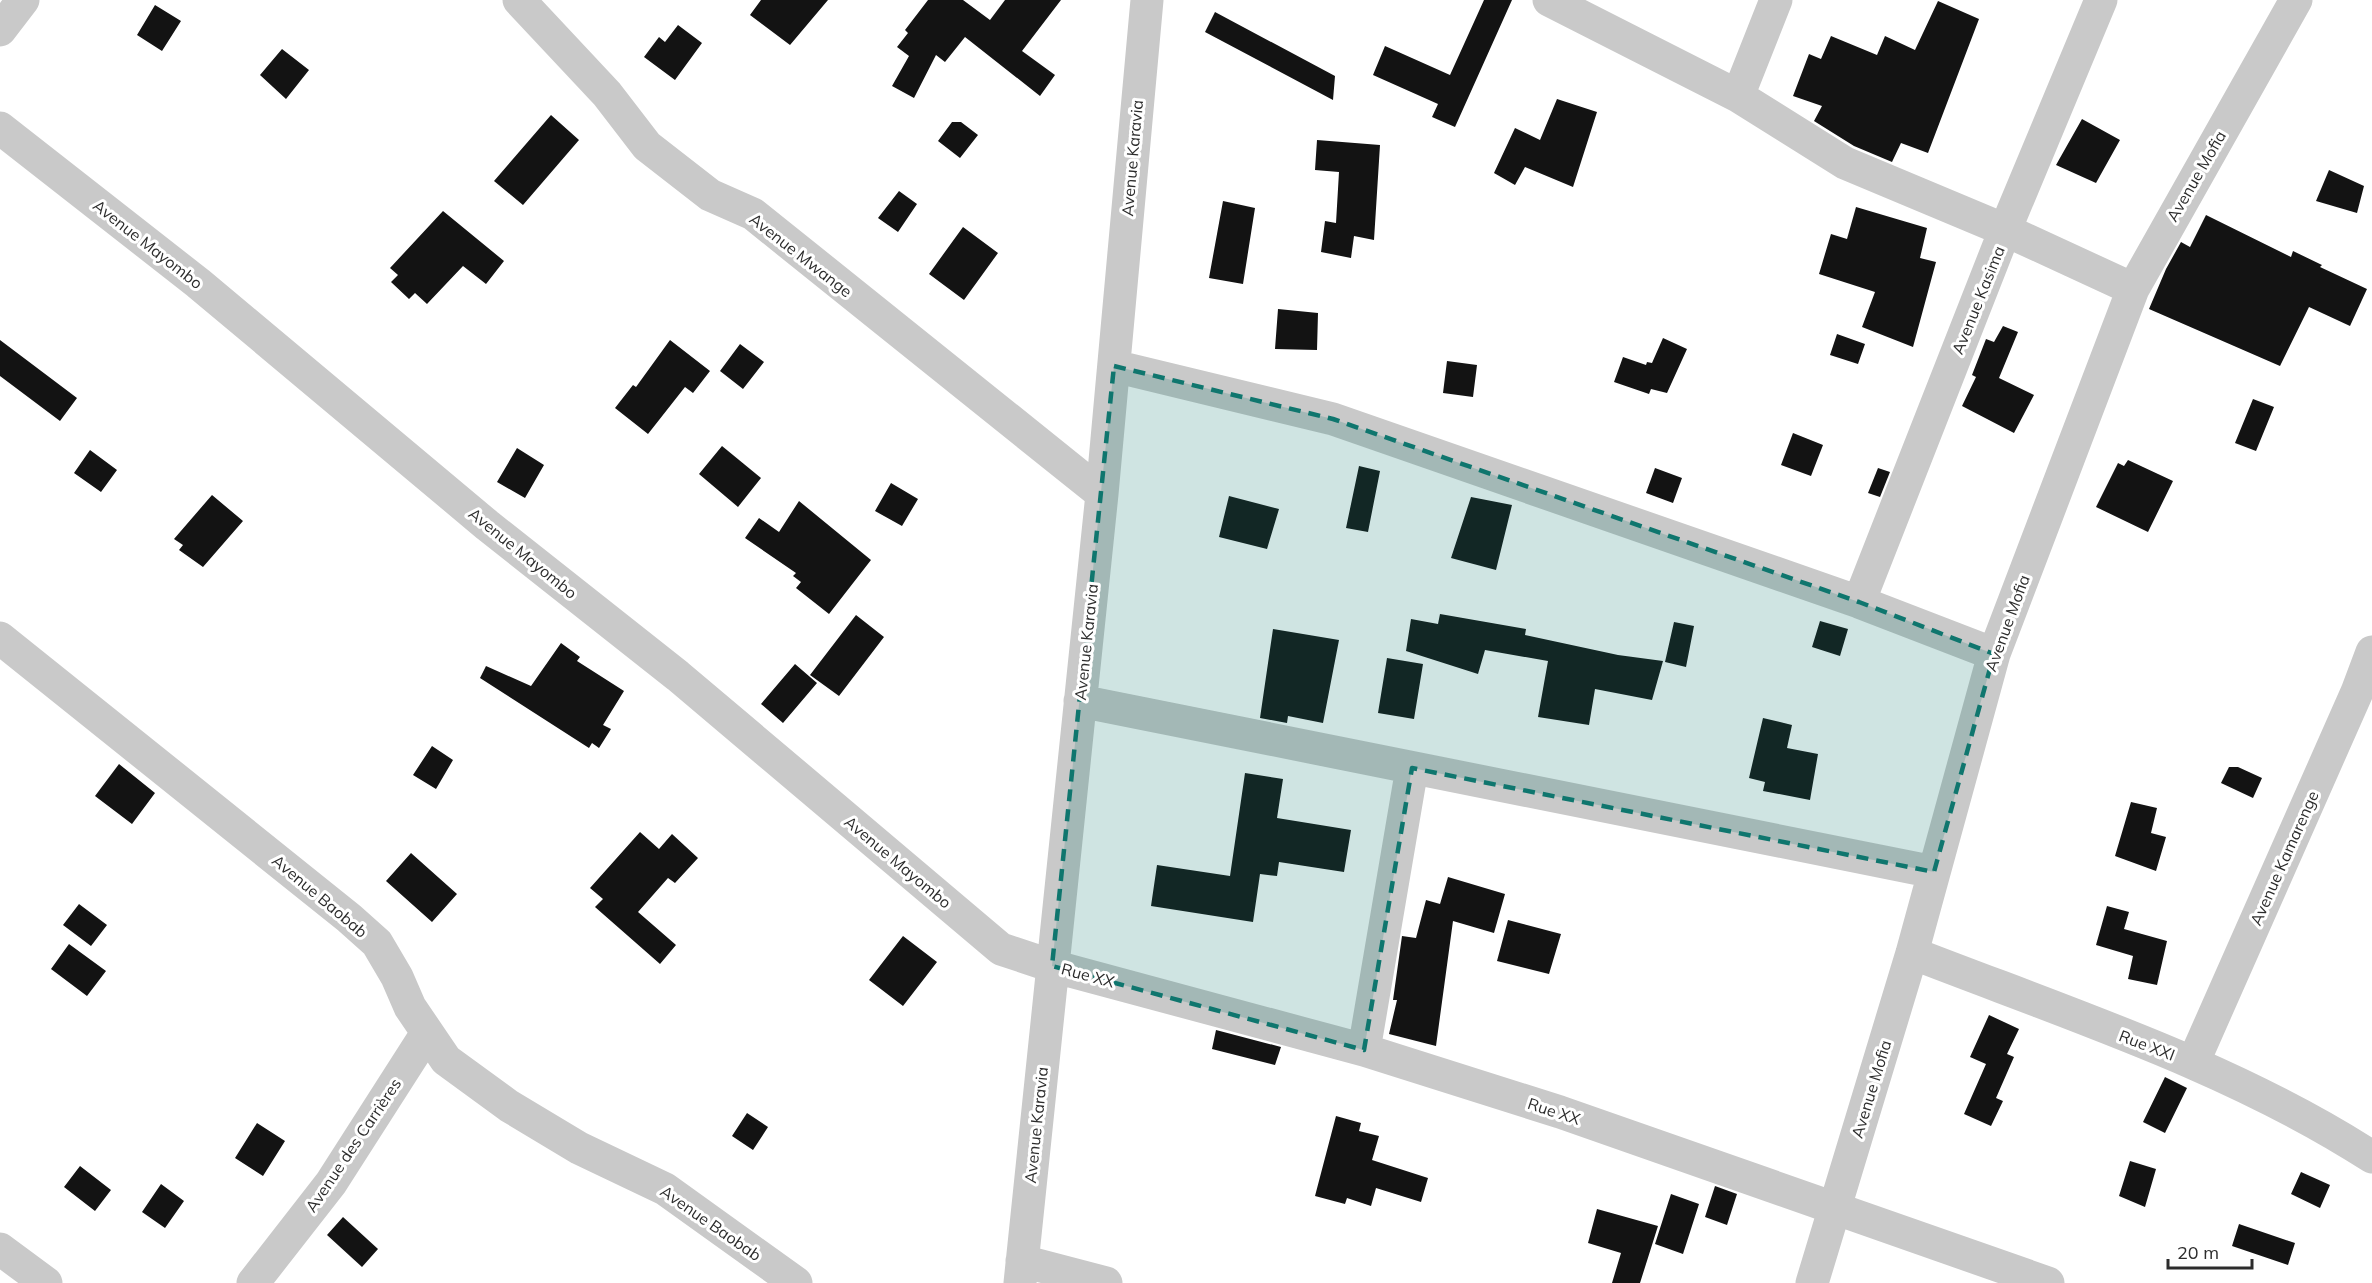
<svg xmlns="http://www.w3.org/2000/svg" width="2372" height="1283" font-family="Mulish,sans-serif">
<style>
.building{fill:#131313}
.lines{fill:none;stroke-linecap:round;stroke-linejoin:round}
.minor{stroke:#c9c9c9;stroke-width:33}
.marked{fill:#0f766e;fill-opacity:0.2;stroke:#0f766e;stroke-width:4.5;stroke-dasharray:12 8;stroke-linejoin:round}
.labels{text-anchor:middle;dominant-baseline:central;stroke-width:6;stroke-linejoin:round;paint-order:stroke}
.street-label{font-size:16px;fill:#2c2c2c;stroke:#fff}
</style>
<rect width="100%" height="100%" fill="#fff"/>
<path class="building" d="M 761,0 L 828,0 L 790,45 L 750,15 Z
M 928,0 L 963,0 L 990,20 L 1005,0 L 1061,0 L 1022,51 L 1055,75 L 1040,96 L 965,37 L 945,62 L 936,55 L 914,98 L 892,86 L 909,56 L 897,47 L 908,33 L 905,30 Z
M 1484,0 L 1512,0 L 1455,127 L 1432,117 L 1438,104 L 1373,75 L 1385,46 L 1450,75 Z
M 1938,1 L 1979,19 L 1928,153 L 1901,143 L 1892,162 L 1854,146 L 1814,121 L 1822,106 L 1793,96 L 1809,54 L 1821,59 L 1831,36 L 1877,55 L 1885,36 L 1915,50 Z
M 155,5 L 181,21 L 162,51 L 137,35 Z
M 1215,12 L 1335,76 L 1333,100 L 1205,32 Z
M 678,25 L 702,43 L 675,80 L 644,57 L 659,37 L 665,42 Z
M 282,49 L 309,70 L 286,99 L 260,75 Z
M 1557,99 L 1597,112 L 1573,187 L 1525,167 L 1515,185 L 1494,173 L 1515,128 L 1540,140 Z
M 551,115 L 579,140 L 523,205 L 494,181 Z
M 2082,119 L 2120,140 L 2096,183 L 2056,165 Z
M 952,122 L 961,122 L 978,135 L 960,158 L 938,141 Z
M 1317,140 L 1380,145 L 1374,240 L 1354,236 L 1351,258 L 1321,252 L 1325,221 L 1336,223 L 1339,172 L 1315,170 Z
M 2329,170 L 2364,186 L 2357,213 L 2316,201 Z
M 899,191 L 917,204 L 898,232 L 878,218 Z
M 1223,201 L 1255,208 L 1243,284 L 1209,278 Z
M 1856,207 L 1927,228 L 1920,258 L 1936,262 L 1913,347 L 1862,327 L 1875,292 L 1819,274 L 1831,234 L 1847,239 Z
M 443,211 L 504,261 L 486,284 L 463,266 L 427,304 L 415,293 L 409,299 L 391,282 L 398,275 L 390,268 Z
M 2206,215 L 2291,257 L 2293,251 L 2322,265 L 2320,267 L 2367,289 L 2350,326 L 2309,307 L 2280,366 L 2149,309 L 2166,269 L 2181,242 L 2190,247 Z
M 963,227 L 998,253 L 964,300 L 929,274 Z
M 1278,309 L 1318,313 L 1317,350 L 1275,349 Z
M 2003,326 L 2018,332 L 1999,378 L 2034,395 L 2014,433 L 1962,406 L 1976,377 L 1972,375 L 1986,339 L 1994,342 Z
M 1837,334 L 1865,344 L 1858,364 L 1830,355 Z
M 1663,338 L 1687,349 L 1667,393 L 1651,389 L 1649,394 L 1614,382 L 1623,357 L 1646,365 L 1647,362 L 1652,363 Z
M 0,340 L 77,398 L 60,421 L 0,376 Z
M 670,340 L 710,371 L 693,393 L 685,387 L 648,434 L 615,408 L 633,385 L 636,387 Z
M 740,344 L 764,362 L 743,389 L 720,371 Z
M 1447,361 L 1477,365 L 1473,397 L 1443,393 Z
M 2253,399 L 2274,407 L 2256,451 L 2235,443 Z
M 1793,433 L 1823,445 L 1811,476 L 1781,465 Z
M 722,446 L 761,478 L 738,507 L 699,474 Z
M 517,448 L 544,465 L 525,498 L 497,482 Z
M 90,450 L 117,470 L 101,492 L 74,473 Z
M 2128,460 L 2173,481 L 2148,532 L 2096,507 L 2118,463 L 2124,466 Z
M 1359,466 L 1380,471 L 1368,532 L 1346,528 Z
M 1655,468 L 1682,478 L 1673,503 L 1646,493 Z
M 1878,468 L 1890,472 L 1880,497 L 1868,493 Z
M 891,483 L 918,499 L 902,526 L 875,511 Z
M 212,495 L 243,521 L 203,567 L 179,550 L 183,545 L 174,539 Z
M 1229,496 L 1279,509 L 1267,549 L 1219,537 Z
M 1471,497 L 1512,505 L 1496,570 L 1451,558 Z
M 799,501 L 871,560 L 829,614 L 796,588 L 801,582 L 793,576 L 796,573 L 745,538 L 759,518 L 779,532 Z
M 1440,614 L 1526,629 L 1525,635 L 1618,655 L 1663,661 L 1652,700 L 1595,689 L 1589,725 L 1538,717 L 1548,661 L 1485,650 L 1478,674 L 1406,651 L 1411,619 L 1438,624 Z
M 856,615 L 884,637 L 839,696 L 810,675 Z
M 1820,621 L 1848,629 L 1840,656 L 1812,647 Z
M 1674,622 L 1694,626 L 1686,667 L 1665,662 Z
M 1273,629 L 1339,640 L 1323,723 L 1288,716 L 1287,723 L 1260,718 Z
M 561,643 L 580,657 L 577,661 L 624,691 L 603,725 L 611,729 L 599,748 L 592,743 L 589,748 L 480,678 L 486,666 L 531,686 Z
M 1387,658 L 1423,664 L 1414,719 L 1378,713 Z
M 795,664 L 817,683 L 783,723 L 761,704 Z
M 1763,718 L 1792,725 L 1787,748 L 1818,754 L 1810,800 L 1763,791 L 1765,782 L 1749,778 Z
M 432,746 L 453,760 L 436,789 L 413,775 Z
M 119,764 L 155,793 L 132,824 L 95,796 Z
M 2229,767 L 2238,767 L 2262,778 L 2253,798 L 2221,783 Z
M 1245,773 L 1283,779 L 1277,818 L 1351,830 L 1344,872 L 1279,862 L 1277,876 L 1260,874 L 1253,922 L 1151,906 L 1157,865 L 1230,876 Z
M 2131,802 L 2157,808 L 2151,833 L 2166,837 L 2156,871 L 2115,856 Z
M 640,832 L 659,849 L 672,834 L 698,858 L 675,883 L 668,878 L 638,912 L 676,945 L 660,964 L 595,907 L 603,899 L 590,888 Z
M 411,853 L 457,894 L 432,922 L 386,881 Z
M 1448,877 L 1505,894 L 1494,933 L 1453,921 L 1436,1046 L 1389,1034 L 1397,1000 L 1393,1000 L 1402,936 L 1416,938 L 1426,900 L 1440,904 Z
M 79,904 L 107,925 L 91,946 L 63,925 Z
M 2107,906 L 2129,912 L 2124,929 L 2167,941 L 2157,985 L 2128,979 L 2133,956 L 2096,945 Z
M 1508,920 L 1561,934 L 1549,974 L 1497,961 Z
M 903,936 L 937,962 L 903,1006 L 869,980 Z
M 69,944 L 106,971 L 87,996 L 51,969 Z
M 1989,1015 L 2019,1029 L 2007,1054 L 2014,1057 L 1996,1098 L 2003,1101 L 1991,1126 L 1964,1114 L 1986,1064 L 1970,1057 Z
M 1216,1030 L 1281,1047 L 1275,1065 L 1212,1049 Z
M 2165,1077 L 2187,1088 L 2165,1133 L 2143,1122 Z
M 747,1113 L 768,1127 L 753,1150 L 732,1136 Z
M 1336,1116 L 1361,1123 L 1359,1131 L 1379,1136 L 1372,1160 L 1428,1178 L 1421,1202 L 1376,1188 L 1371,1206 L 1347,1198 L 1345,1204 L 1315,1196 Z
M 257,1123 L 285,1141 L 263,1176 L 235,1158 Z
M 2130,1161 L 2156,1169 L 2145,1207 L 2119,1196 Z
M 80,1166 L 111,1190 L 95,1211 L 64,1187 Z
M 2301,1172 L 2330,1185 L 2320,1208 L 2291,1194 Z
M 161,1184 L 184,1201 L 165,1228 L 142,1212 Z
M 1715,1186 L 1737,1194 L 1727,1225 L 1705,1217 Z
M 1671,1194 L 1699,1204 L 1683,1254 L 1655,1244 Z
M 1597,1209 L 1658,1226 L 1640,1283 L 1612,1283 L 1621,1253 L 1588,1243 Z
M 343,1217 L 378,1249 L 362,1267 L 327,1235 Z
M 2239,1224 L 2295,1243 L 2288,1265 L 2232,1246 Z"/>
<g class="lines">
<path class="minor" d="M 519,0 L 607,94 L 647,146 L 710,195 L 753,214 L 1102,494
M 1549,0 L 1738,96 L 1845,163 L 2005,230 L 2133,289
M 0,30 L 23,0
M 1738,96 L 1776,0
M 0,128 L 198,283 L 487,525 L 678,676 L 1001,949 L 1052,966 L 1364,1050 L 1560,1112 L 2048,1283
M 1114,366 L 1333,419 L 1859,602 L 1994,654
M 1859,602 L 2005,230 L 2101,0
M 0,638 L 349,918 L 377,943 L 397,977 L 410,1007 L 446,1060 L 509,1106 L 579,1148 L 665,1189 L 796,1283
M 1080,701 L 1934,872
M 1912,953 C 2066,1013 2233,1067 2372,1157
M 1364,1050 L 1412,768
M 2193,1063 L 2357,692 L 2372,652
M 0,1249 L 46,1283
M 1022,1261 L 1106,1283
M 253,1283 L 331,1183 L 427,1033
M 1020,1283 L 1102,494 L 1147,0
M 1812,1283 L 1912,953 L 1994,654 L 2133,289 L 2296,0"/>
</g>
<path class="marked" d="M 1114,366 L 1333,419 L 1859,602 L 1994,654 L 1934,872 L 1412,768 L 1364,1050 L 1052,966 Z"/>
<g class="labels">
<g class="street-label">
<text transform="translate(1132 158) rotate(-85)">Avenue Karavia</text>
<text transform="translate(2196 176) rotate(-60)">Avenue Mofia</text>
<text transform="translate(148 244) rotate(38)">Avenue Mayombo</text>
<text transform="translate(801 255) rotate(38)">Avenue Mwange</text>
<text transform="translate(1978 300) rotate(-68)">Avenue Kasima</text>
<text transform="translate(523 553) rotate(39)">Avenue Mayombo</text>
<text transform="translate(2007 623) rotate(-70)">Avenue Mofia</text>
<text transform="translate(1086 642) rotate(-84)">Avenue Karavia</text>
<text transform="translate(2284 858) rotate(-66)">Avenue Kamarenge</text>
<text transform="translate(898 862) rotate(40)">Avenue Mayombo</text>
<text transform="translate(320 896) rotate(40)">Avenue Baobab</text>
<text transform="translate(1088 975) rotate(15)">Rue XX</text>
<text transform="translate(2147 1045) rotate(21)">Rue XXI</text>
<text transform="translate(1871 1089) rotate(-73)">Avenue Mofia</text>
<text transform="translate(1554 1111) rotate(18)">Rue XX</text>
<text transform="translate(1036 1125) rotate(-84)">Avenue Karavia</text>
<text transform="translate(353 1145) rotate(-56)">Avenue des Carrières</text>
<text transform="translate(711 1223) rotate(35)">Avenue Baobab</text>
</g>
</g>
<path d="M2168 1259v9h84v-9" fill="none" stroke="#2c2c2c" stroke-width="3"/>
<text x="2177" y="1259" font-size="18" fill="#2c2c2c" stroke="#ffffff" stroke-width="4.5" paint-order="stroke">20 m</text>
</svg>
